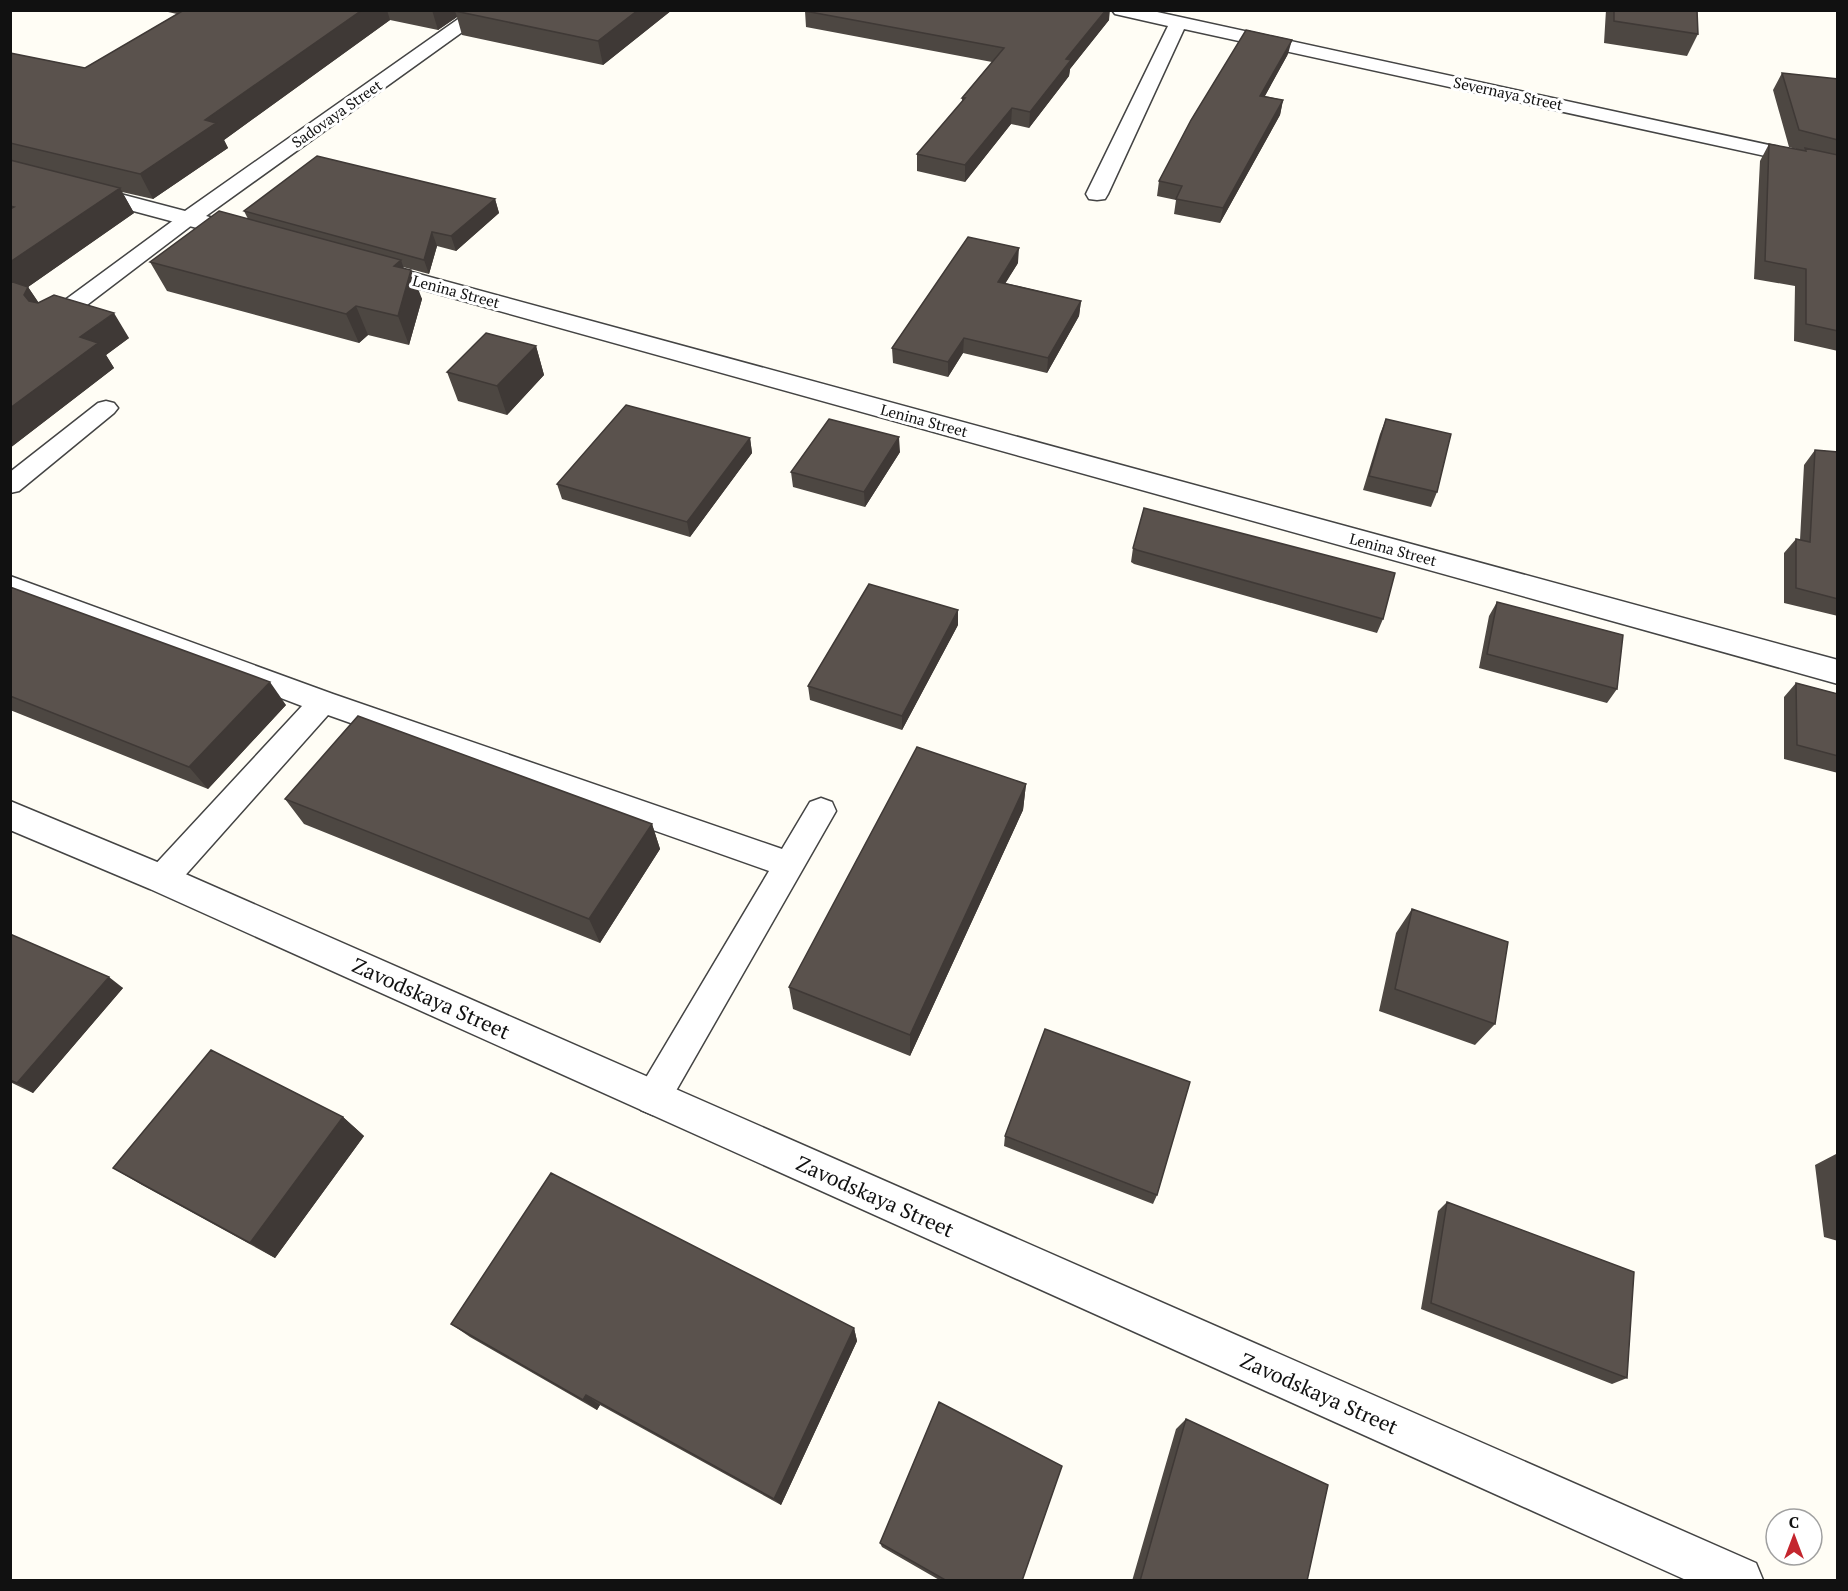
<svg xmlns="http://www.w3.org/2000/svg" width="1848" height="1591" viewBox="0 0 1848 1591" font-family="'PT Serif',serif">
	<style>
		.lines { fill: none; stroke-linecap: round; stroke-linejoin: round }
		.service-casing { stroke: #444; stroke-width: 3 }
		.minor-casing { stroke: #444; stroke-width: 3 }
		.service { fill: #fff; fill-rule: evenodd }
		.minor { fill: #fff; fill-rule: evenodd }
		.wall { fill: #4d4742 }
		.shaded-wall { fill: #3f3936 }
		.building { fill: #5a524d; stroke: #3f3936; stroke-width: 1.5 }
		.labels { text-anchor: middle; stroke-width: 6; stroke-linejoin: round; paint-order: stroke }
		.far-street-label { font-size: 15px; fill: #111; stroke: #fff }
		.near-street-label { font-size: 21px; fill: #111; stroke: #fff }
	</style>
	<rect width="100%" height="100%" fill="#fffdf5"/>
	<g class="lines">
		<g class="service-casing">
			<path id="service" d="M189,212l7,2 3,4 -3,4 -134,102 -8,2 -8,-2 -3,-5 3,-5 136,-100z
				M106,401l8,2 4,5 -4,5 -95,78 -9,2v-21l88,-69z
				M10,576l323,118 449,155 28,-47 11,-4 11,4 4,9 -171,299 -12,5 -12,-5 -6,-12 6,-12 128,-215 -441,-156 -155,174 -11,3 -11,-3 -5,-10 5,-10 151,-163 -292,-111z"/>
		</g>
		<g class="minor-casing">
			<path id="minor" d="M471,10h22l-287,206 48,13 3,5 -3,5 -8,2 -8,-2 -228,-61v-13l175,46z
				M1112,10h36l690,150v12l-654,-143 -76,165 -3,5 -8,1 -8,-1 -3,-5 82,-168 -53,-12z
				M371,261l1467,399v24l-1475,-411 -3,-5 3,-5z
				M10,801l164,68 1582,694 7,17h-77l-1536,-691 -140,-59z"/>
		</g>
		<use href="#service" class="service"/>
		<use href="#minor" class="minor"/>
	</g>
	<path class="wall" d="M159,10h513l-69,55 -141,-30 -5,-18 -19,13 -48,-10 -166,120 4,8 -75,51 -31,-7 12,21 -106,74 10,15 91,36 -23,17 8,13 -104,80v-395l75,15 92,-54z
		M1606,10h91l1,24 -11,22 -83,-13z
		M805,11l304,9 -39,49 -1,7 -40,52 -18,-4 -46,58 -48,-11v-17l45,-52v-4l30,-36 -186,-35z
		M1288,54l-23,42 18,4 -3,15 -60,108 -46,-9 2,-14 -19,-4 2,-15z
		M1782,73l56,6v272l-44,-10 1,-55 -41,-7 6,-118 9,-17 34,7 -14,-4 -16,-57z
		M495,199l4,14 -43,38 -19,-5 -8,28 -26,-7 19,32 -13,46 -41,-10 -9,8 -192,-52 -17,-29 98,-43 -4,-8z
		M1018,263l-13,20 76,18 -2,15 -32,57 -84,-20 -15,24 -55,-14 -1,-15z
		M536,346l8,29 -37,40 -49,-14 -11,-29z
		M1386,419l51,73 -6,15 -68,-17 17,-56z
		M750,438l2,15 -62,84 -128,-38 -5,-15z
		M1815,450l23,2v164l-54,-13v-50l12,-14 4,1 4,-75z
		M900,452l-35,55 -72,-20 -2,-15z
		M1133,548l250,71 -6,14 -243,-69 -3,-2z
		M10,587l276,118 -78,84 -198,-79z
		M1497,602l120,87 -10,14 -128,-35 10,-52z
		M958,625l-56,105 -92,-30 -2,-14z
		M1796,683l42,11v79l-54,-14v-62z
		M1026,784l-3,26 -113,246 -117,-47 -4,-22z
		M285,799l367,25 8,25 -60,94 -296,-119z
		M1412,909l83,115 -20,21 -96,-34 17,-78z
		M10,934l113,54 -90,105 -23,-11z
		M343,1117l21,19 -89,122 -133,-73 -29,-17z
		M1005,1136l152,59 -4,9 -149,-58z
		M1838,1153v88l-14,-4 -9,-72z
		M1447,1202l180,176 -15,6 -191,-75 17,-98z
		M451,1324l403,4 3,13 -76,164 -181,-100 -3,5 -127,-73z
		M1186,1419l121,162h-175l44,-152z
		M880,1543l142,38h-81l-59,-34z"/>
	<path class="shaded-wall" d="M362,10h25l3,10 -166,120 4,8 -75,51 -13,-25 65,-54z
		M432,10h34l-11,1 2,6 -19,13z
		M638,10h34l-69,55 -5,-24z
		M1106,10h4l-1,10 -39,49 -1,7 -40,52 1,-16 36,-53z
		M1292,40l-4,14 -31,56 3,-14z
		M1283,100l-3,15 -60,108 3,-15z
		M1012,108l-1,16 -46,58v-17z
		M120,188l14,25 -106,74 17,25 -35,-13v-37z
		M495,199l4,14 -43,38 -5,-15z
		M432,232l5,14 -8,28 -5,-14z
		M1019,248l-1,15 -21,34 1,-15z
		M401,260l7,21 3,-11 11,29 -13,46 -11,-29 -4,-50z
		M1081,301l-2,15 -32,57 1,-15z
		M356,306l12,29 -9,8 -13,-29z
		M114,313l15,25 -23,17 8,13 -104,80v-40l70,-71z
		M964,338l-1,15 -15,24v-15z
		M536,346l8,29 -37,40 -10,-29z
		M899,437l1,15 -35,55 -1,-15z
		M750,438l2,15 -62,84 -3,-15z
		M958,610v15l-56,105v-14z
		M270,682l16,23 -78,84 -19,-22z
		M1026,784l-3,26 -113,246v-21z
		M652,824l8,25 -60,94 -11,-24z
		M109,977l14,11 -90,105 -16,-10z
		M343,1117l21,19 -89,122 -25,-15z
		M854,1328l3,13 -76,164 -7,-6z
		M586,1395l14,10 -3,5 -14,-10z"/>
	<path class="building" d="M184,10h178l-157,110 11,3 -76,51 -130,-31v-90l75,15z
		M456,10h182l-40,31 -143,-30z
		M806,10h300l-40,49 5,1 -41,52 -18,-4 -47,57 -48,-11 48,-56h-3l42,-50 -199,-37z
		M1614,10h83l1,24 -84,-13z
		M1246,30l46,10 -32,56 23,4 -60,108 -47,-9 6,-13 -23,-5 32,-61z
		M1782,73l56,6v61l-39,-10z
		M1769,144l37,7 -1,-3 33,7v176l-32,-7v-55l-41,-8z
		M317,156l178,43 -44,37 -19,-4 -8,28 -180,-49z
		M10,160l110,28 -110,74v-53l4,-2 -4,-1z
		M219,211l182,49 -7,6 17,4 -13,46 -42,-10 -10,8 -196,-52z
		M968,237l51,11 -21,34 83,19 -33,57 -84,-20 -16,24 -56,-14z
		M10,281l18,6 -4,8 5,6 9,2 16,-8 60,18 -34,24 18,6 -88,65z
		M486,333l50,13 -39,40 -50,-14z
		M626,405l124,33 -63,84 -130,-38z
		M829,419l70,18 -35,55 -73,-20z
		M1386,419l65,15 -14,58 -68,-16z
		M1815,450l23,2v147l-42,-11v-49l14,3z
		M1144,508l251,65 -12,46 -246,-69 -4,-2z
		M869,584l89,26 -56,106 -94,-30z
		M10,587l260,95 -81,85 -179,-71z
		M1497,602l126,33 -6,54 -130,-35z
		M1796,683l42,11v62l-41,-11z
		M358,716l294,108 -63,95 -304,-120z
		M917,747l109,37 -116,251 -121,-48z
		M1412,909l96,33 -13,82 -100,-35z
		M10,934l99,43 -92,106 -7,-3z
		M1045,1029l145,53 -33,113 -152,-59z
		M211,1050l132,67 -93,126 -137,-75z
		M551,1173l303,155 -80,171 -188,-104 -3,5 -132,-76z
		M1447,1202l187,70 -7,106 -196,-75z
		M939,1402l123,64 -40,115h-75l-67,-38z
		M1186,1419l142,66 -21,96h-167z"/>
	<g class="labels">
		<g class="far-street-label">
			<text transform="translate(1508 94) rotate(12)" y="5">Severnaya Street</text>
			<text transform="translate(337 114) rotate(-35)" y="5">Sadovaya Street</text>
			<text transform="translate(456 292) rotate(15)" y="5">Lenina Street</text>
			<text transform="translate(924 421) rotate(15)" y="5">Lenina Street</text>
			<text transform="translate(1393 550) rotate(15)" y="5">Lenina Street</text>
		</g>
		<g class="near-street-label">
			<text transform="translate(431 999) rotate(24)" y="7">Zavodskaya Street</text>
			<text transform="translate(875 1197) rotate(24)" y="7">Zavodskaya Street</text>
			<text transform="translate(1319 1394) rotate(24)" y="7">Zavodskaya Street</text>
		</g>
	</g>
	<rect width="1848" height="1591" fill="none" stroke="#111111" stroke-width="24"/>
	<g transform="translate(1794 1537)"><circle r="28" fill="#ffffff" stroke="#a0a0a0" stroke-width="1.5"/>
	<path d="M0-4.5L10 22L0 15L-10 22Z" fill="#c4262e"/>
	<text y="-9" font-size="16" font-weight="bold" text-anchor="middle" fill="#111111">С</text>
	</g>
</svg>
